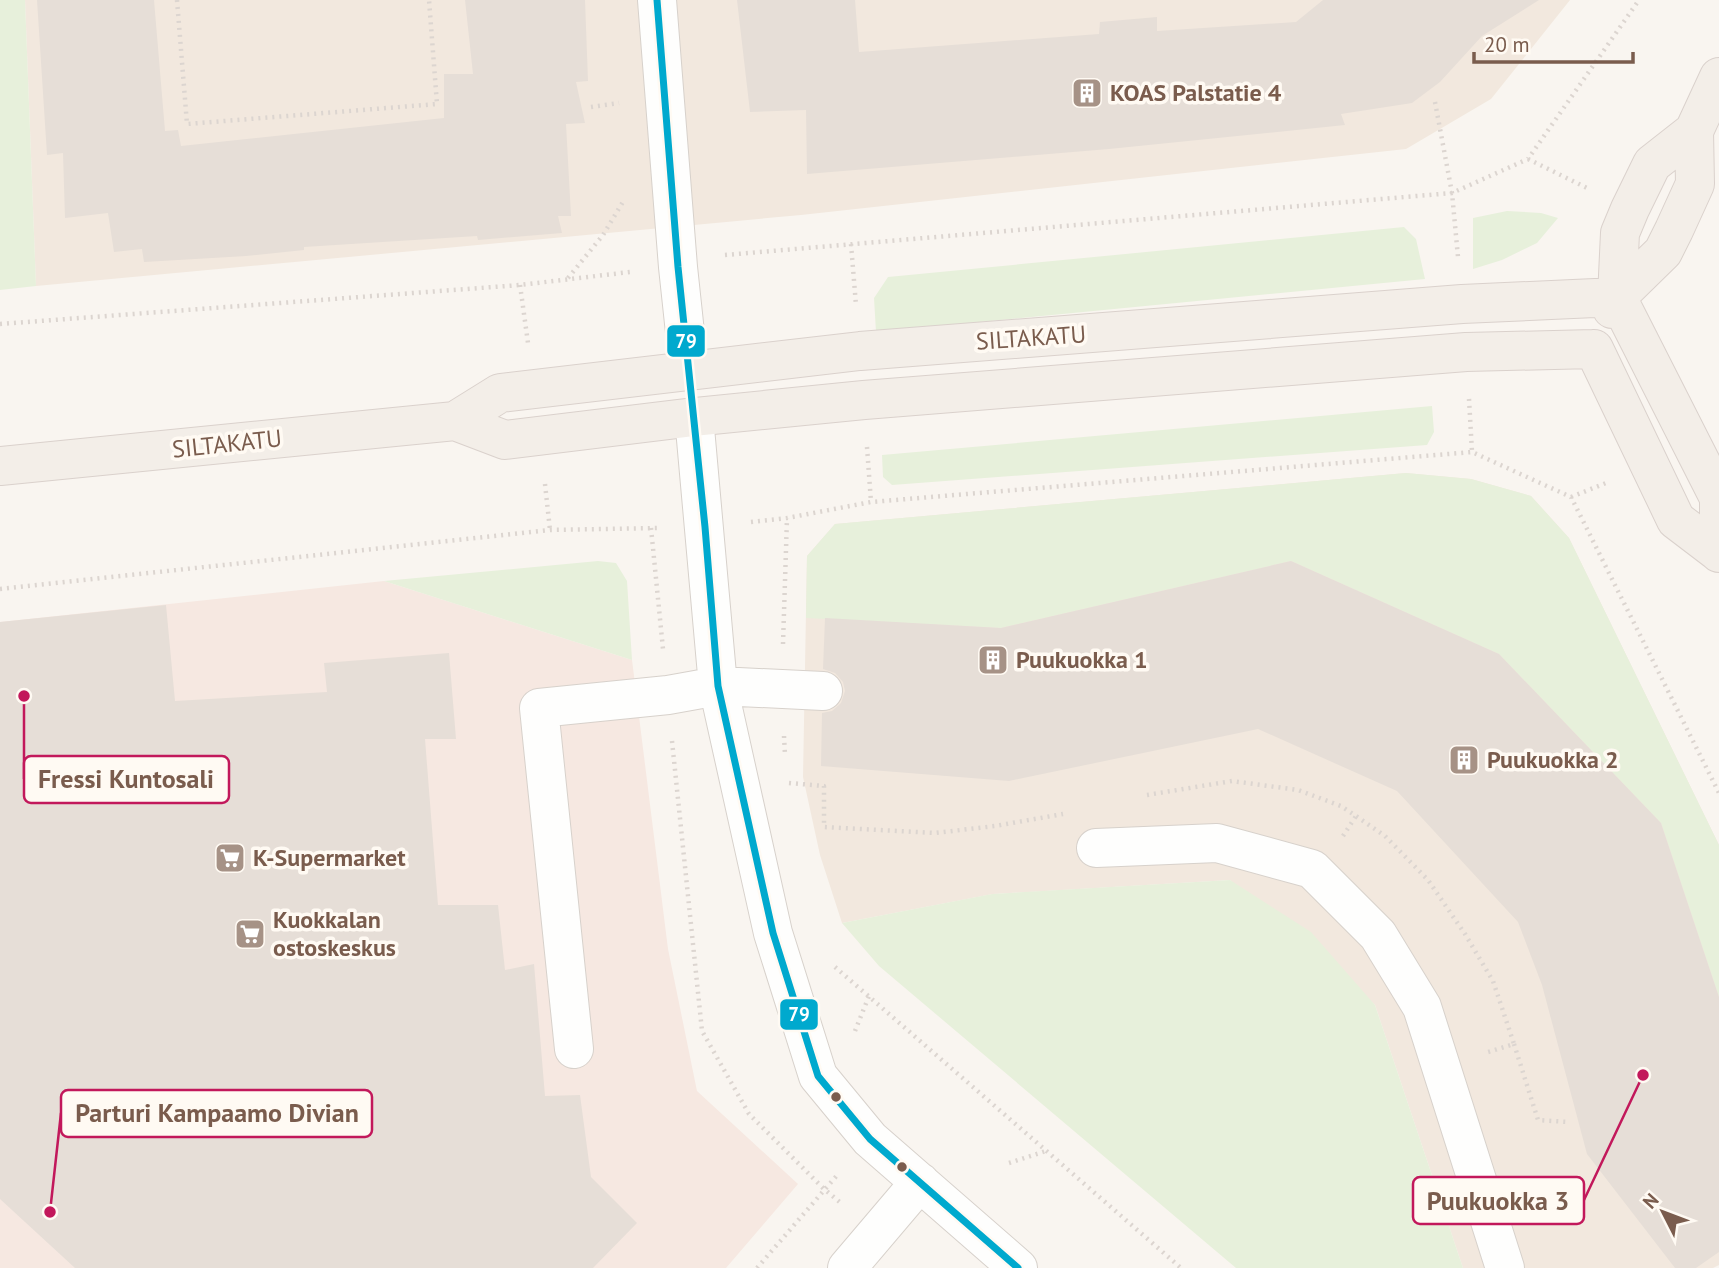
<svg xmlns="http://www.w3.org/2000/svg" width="1719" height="1268" viewBox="0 0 1719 1268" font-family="'PT Sans',sans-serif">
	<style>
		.residential { fill: #f2e8de }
		.commercial { fill: #f6e8e1 }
		.green { fill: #e7f0db }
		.building { fill: #e6ded7 }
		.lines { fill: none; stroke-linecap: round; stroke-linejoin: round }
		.minor-casing { stroke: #d7d1cb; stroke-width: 40 }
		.major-casing { stroke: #dad1cc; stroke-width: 40 }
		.path { stroke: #dcd5d0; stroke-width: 4.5; stroke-dasharray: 2 5; stroke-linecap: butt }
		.minor { stroke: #fefefd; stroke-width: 38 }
		.major { stroke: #f3eee8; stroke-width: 38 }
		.bus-1-casing { stroke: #fffaf3; stroke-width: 12 }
		.bus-1 { stroke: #00a9ce; stroke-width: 7 }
		.bus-dot { fill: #7a5c4d; stroke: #fffaf3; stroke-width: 2.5 }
		.labels { text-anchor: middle; stroke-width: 7; stroke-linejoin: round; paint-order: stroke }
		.poi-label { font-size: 24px; font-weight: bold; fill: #7a5c4d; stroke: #fffaf3; text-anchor: start }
		.street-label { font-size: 24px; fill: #7a5c4d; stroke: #fffaf3 }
		.leader { fill: none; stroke: #c2185b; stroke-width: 2.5 }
		.callout-dot { fill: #c2185b; stroke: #fffaf3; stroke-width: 2.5 }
		.callout { fill: #fffaf3; stroke: #c2185b; stroke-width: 2.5 }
		.callout-label { font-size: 26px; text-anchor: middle; font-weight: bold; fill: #7a5c4d }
		.line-badge { stroke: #fffaf3; stroke-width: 2.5 }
		.badge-label { font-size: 19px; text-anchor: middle; font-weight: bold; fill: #fff }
	</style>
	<rect width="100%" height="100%" fill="#f9f5f0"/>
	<path class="residential" d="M25,0h1545l-79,99 -85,50 -605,66 -765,71z
		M1406,473l65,6 60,17 38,42 150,307v420l-6,3h-250l-88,-263 -145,-125 -237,14 -151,29 -22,-68 -17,-78 4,-221 28,-32z"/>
	<path class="commercial" d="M384,581l248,79 36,289 29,142 101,93 -72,84h-726v-646z"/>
	<path class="green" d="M0,0h25l11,286 -36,4z
		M1507,211l34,2 17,5 -21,25 -35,17 -29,9v-51z
		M1404,227l12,12 9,40 -549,53 -2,-34 14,-21z
		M1432,406l2,26 -7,13 -535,40 -9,-8 -1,-22z
		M1406,473l65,6 60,17 38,42 150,307v152l-58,-174 -162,-169 -208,-93 -290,67 -195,-10 1,-62 28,-32z
		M598,561l18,2 11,18 5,79 -248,-79z
		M1230,880l81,52 64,73 88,263h-227l-357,-302 -37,-43 150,-29z"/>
	<path class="building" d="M37,0h117l11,131 13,-1 3,16 263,-28v-44h29l-8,-74h120l3,81 -12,1 9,41 -19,1 5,92h-13l4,17 -84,7 -1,-4 -173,11v3l-58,6 -102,6 -2,-13 -28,3 -6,-39 -43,5 -2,-65 -16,2z
		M737,0h118l4,52 240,-18 1,-12 57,-5v14l139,-9 27,-22h216l-57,36 -42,46 -28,21 -71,11 4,11 -236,24 -302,25 -1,-64 -56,2z
		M1291,561l208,93 162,169 58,174v255l-23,16h-21l-88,-114 -45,-169 -24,-63 -121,-131 -139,-62 -249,52 -188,-15 1,-53 10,-2 9,-8 4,-12 -2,-9 -8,-9 -12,-4 2,-51 176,10z
		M166,605l9,96 152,-9 -3,-29 125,-10 7,86h-31l13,166h60l7,65 29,-6 11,132 35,-1 11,82 46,46 -44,45h-518l-75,-69v-577z"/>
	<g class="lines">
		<g class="minor-casing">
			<path id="minor" d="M657,0l21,267 11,103
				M694,417l24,269 55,247 45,143 52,63 148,129
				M1096,848l121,-5 95,26 66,66 44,72 83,261
				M574,1049l-35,-341 129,-13 50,-9 105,5
				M847,1268l73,-86"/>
		</g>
		<g class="major-casing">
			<path id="major" d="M1617,297l102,201v55
				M1617,297l46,-45 11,-22 21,-46 -1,-53 25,-54
				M1612,309l5,-12 3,-64 10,-24 22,-45 42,-33
				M1594,349l82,171 42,32
				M455,421l45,-28 360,-42 602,-47 155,-7
				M0,466l455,-45 50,19 189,-23 170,-17 602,-48 128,-3"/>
		</g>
		<path class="path" d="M177,0l10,124 250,-20 -8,-104
			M1435,102l17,91 6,64
			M591,107l28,-4
			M1528,159l59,29
			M851,244l5,61
			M725,255l727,-62 76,-34 111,-159
			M568,278l35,-43 21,-35
			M520,285l8,58
			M0,324l520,-39 110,-13
			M1469,399l3,53
			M867,447l4,55
			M545,484l5,46
			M1571,497l35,-14
			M751,522l36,-4 84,-16 601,-50 99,45 148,296
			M651,528l12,121
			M0,589l550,-59 108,-2
			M783,644l4,-126
			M784,736l1,19
			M672,741l30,290 47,83 75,75 18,15
			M789,783l35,3v41l111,6 60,-7 68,-12
			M1147,795l85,-14 66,9 43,16 15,10 29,20 43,44 37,54 28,47 21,63 -29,9
			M1343,836l13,-20
			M835,967l346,301
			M855,1031l14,-35
			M1514,1044l24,76 30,2
			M1009,1163l37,-12
			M757,1268l82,-95"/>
		<use href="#minor" class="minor"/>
		<use href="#major" class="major"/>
		<g class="bus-1-casing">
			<path id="bus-1" d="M657,0l21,267 27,260 13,159 55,247 45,143 52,63 148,129"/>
		</g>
		<use href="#bus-1" class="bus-1"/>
	</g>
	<defs>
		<g id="building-square" transform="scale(1.575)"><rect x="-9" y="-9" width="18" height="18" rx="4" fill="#a69286" stroke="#fffaf3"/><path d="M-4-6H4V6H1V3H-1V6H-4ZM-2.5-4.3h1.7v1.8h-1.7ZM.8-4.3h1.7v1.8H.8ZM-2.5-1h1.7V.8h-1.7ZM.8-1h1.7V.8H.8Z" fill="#fff"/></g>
		<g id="supermarket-square" transform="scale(1.575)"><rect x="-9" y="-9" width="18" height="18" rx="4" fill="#a69286" stroke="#fffaf3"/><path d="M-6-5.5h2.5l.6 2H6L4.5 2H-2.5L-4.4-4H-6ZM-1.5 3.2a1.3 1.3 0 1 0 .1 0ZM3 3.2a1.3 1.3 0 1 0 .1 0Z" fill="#fff"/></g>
	</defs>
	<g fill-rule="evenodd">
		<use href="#building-square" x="1087" y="93"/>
		<use href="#building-square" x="993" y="660"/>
		<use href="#building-square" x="1464" y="760"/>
		<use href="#supermarket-square" x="230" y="858"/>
		<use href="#supermarket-square" x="250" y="934"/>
	</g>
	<g class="bus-dot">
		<circle cx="836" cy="1097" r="6"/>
		<circle cx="902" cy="1167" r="6"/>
	</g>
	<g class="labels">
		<g class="poi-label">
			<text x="1110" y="101">KOAS Palstatie 4</text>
			<text x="1016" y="668">Puukuokka 1</text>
			<text x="1487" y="768">Puukuokka 2</text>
			<text x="253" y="866">K-Supermarket</text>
			<text x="273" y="928">Kuokkalan<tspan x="273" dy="28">ostoskeskus</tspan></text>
		</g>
		<g class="street-label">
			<text transform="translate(1031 338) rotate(-4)" y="8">SILTAKATU</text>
			<text transform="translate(227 444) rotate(-6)" y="8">SILTAKATU</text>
		</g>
	</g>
	<path class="leader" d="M24 696L24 779M50 1212L61 1113M1643 1075L1584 1200"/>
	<g class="callout-dot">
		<circle cx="24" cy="696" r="7"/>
		<circle cx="50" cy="1212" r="7"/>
		<circle cx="1643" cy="1075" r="7"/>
	</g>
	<g class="callout">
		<rect x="24" y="756" width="205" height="47" rx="7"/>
		<rect x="61" y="1090" width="311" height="47" rx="7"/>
		<rect x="1413" y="1177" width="171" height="47" rx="7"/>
	</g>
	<g class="callout-label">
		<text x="126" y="788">Fressi Kuntosali</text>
		<text x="217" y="1122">Parturi Kampaamo Divian</text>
		<text x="1498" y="1210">Puukuokka 3</text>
	</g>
	<g class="line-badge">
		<rect x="666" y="324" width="40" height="34" rx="7" fill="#00a9ce"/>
		<rect x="779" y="998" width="40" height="33" rx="7" fill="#00a9ce"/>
	</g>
	<g class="badge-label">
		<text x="686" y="348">79</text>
		<text x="799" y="1021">79</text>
	</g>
	<g transform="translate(1663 1212) rotate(312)" stroke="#fffaf3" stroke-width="5" paint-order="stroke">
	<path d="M0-5L12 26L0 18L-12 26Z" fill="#7a5c4d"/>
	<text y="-10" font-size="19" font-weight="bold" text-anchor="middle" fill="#7a5c4d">N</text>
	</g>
	<path d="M1474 52v10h159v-10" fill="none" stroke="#7a5c4d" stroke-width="3.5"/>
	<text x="1484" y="52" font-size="21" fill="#7a5c4d" stroke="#fffaf3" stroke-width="5" paint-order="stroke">20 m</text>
</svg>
